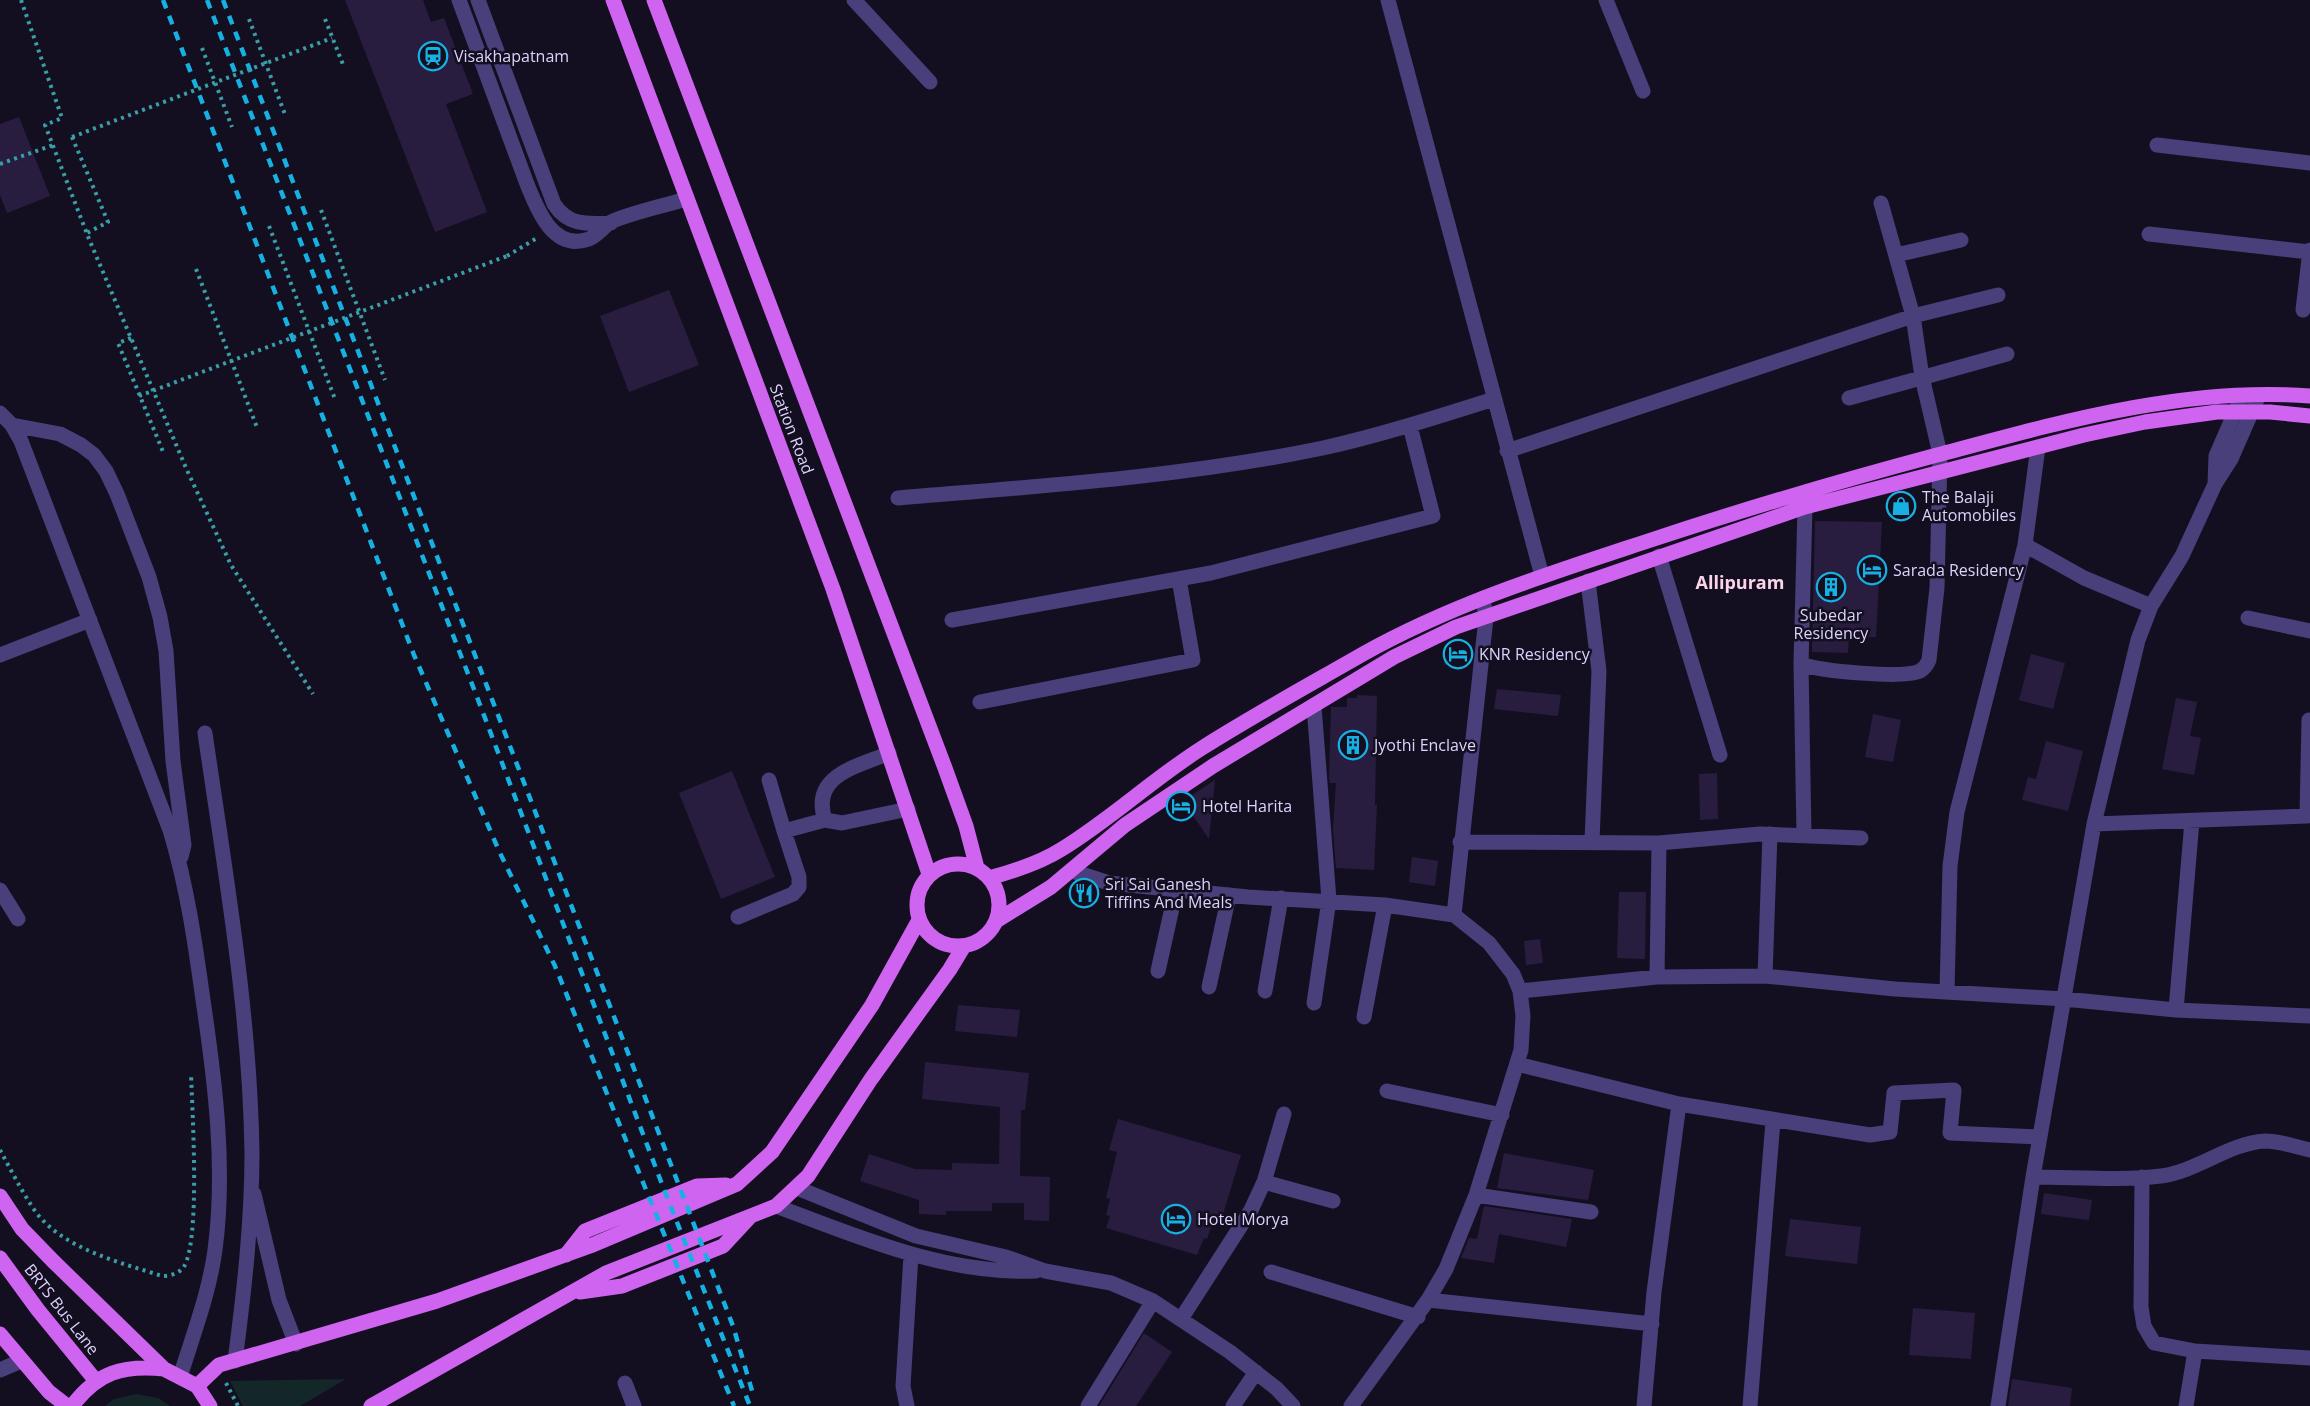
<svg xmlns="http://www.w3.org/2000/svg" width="2310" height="1406" viewBox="0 0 2310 1406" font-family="'Open Sans',sans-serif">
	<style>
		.green { fill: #132729 }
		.building { fill: #291d3f }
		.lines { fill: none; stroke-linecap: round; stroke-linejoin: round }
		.path { stroke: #3a9ea7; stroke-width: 4; stroke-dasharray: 3 4.5; stroke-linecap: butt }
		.minor { stroke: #493f7a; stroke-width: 15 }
		.major { stroke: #cf64f0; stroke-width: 15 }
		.rail { stroke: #16b1e2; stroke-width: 4.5; stroke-dasharray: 9 8; stroke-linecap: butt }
		.path-bridge { stroke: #3a9ea7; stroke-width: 4; stroke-dasharray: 3 4.5; stroke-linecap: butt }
		.labels { text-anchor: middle; stroke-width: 5; stroke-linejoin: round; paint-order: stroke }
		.poi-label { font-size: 16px; fill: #ddd2fb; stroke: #140f20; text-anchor: start }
		.street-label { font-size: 16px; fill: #ddd2fb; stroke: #140f20 }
		.neighbourhood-label { font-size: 18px; font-weight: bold; fill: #fbd4e7; stroke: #140f20 }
	</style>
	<rect width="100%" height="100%" fill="#140f20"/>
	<path class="green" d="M346,1379l-46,27h-57l-13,-25z
		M136,1394l22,4 12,8h-65l9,-7z"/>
	<path class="building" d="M345,0h78l8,22 13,-4 29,76 -27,10 41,108 -52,20z
		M19,117l31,79 -43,17 -7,-18v-71z
		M669,290l30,75 -70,27 -29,-76z
		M1815,521l67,1 -6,115h-27l-1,16 -36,-1z
		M1445,645l22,1v20l-23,-1z
		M2031,654l34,9 -12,46 -34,-9z
		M1497,689l64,6 -3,21 -64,-7z
		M1357,695l20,1 -2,109h2l-3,65 -38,-2 -3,-40 3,-45h-6l-1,-5 2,-71h16v-9h10z
		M2176,698l21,4 -7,34 11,2 -7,37 -32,-6z
		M1873,714l28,6 -8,42 -28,-5z
		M2046,741l37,10 -15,60 -46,-11 6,-23 8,2z
		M732,771l43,106 -54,22 -42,-106z
		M1717,773l1,46 -18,1 -1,-46z
		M1215,780l-6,59 -26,-38z
		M1412,857l26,4 -3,25 -26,-4z
		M1619,892h27l-1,67 -28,-1z
		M1540,939l3,24 -17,2 -2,-24z
		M958,1005l62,5 -3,27 -62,-6z
		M925,1062l104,11 -4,37h-4l-1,66 30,1 -1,44 -25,-1v-17h-32v8h-46v4l-27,-1v-14l-59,-19 9,-27 46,15 37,1v-7l47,1 1,-57 -78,-8z
		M1118,1119l123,36 -21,69 -7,-3 -6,18 -3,-1 -7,17 -91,-27 4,-12 -4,-1 4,-16 -4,-1 11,-46 -8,-2z
		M1504,1153l90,17 -6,30 -91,-12z
		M2044,1193l48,7 -3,20 -48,-6z
		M1484,1206l88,13 -6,28 -67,-13 -5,29 -33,-5 8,-20 8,1z
		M1790,1219l71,8 -4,37 -72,-8z
		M1913,1308l62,5 -4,46 -62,-4z
		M1144,1333l28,19 -36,54h-37z
		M2012,1379l60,9 -2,18h-62z"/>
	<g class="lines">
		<path class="path" d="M21,0l41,118 -17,7 44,114 97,229 45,97 82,129
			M249,19l37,98
			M325,19l19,48
			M202,48l30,79
			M72,137l36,85 -21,11
			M0,164l53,-19
			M321,210l64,170
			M269,226l66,173
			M507,256l30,-18
			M196,269l62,161
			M131,338l-13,5 46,111
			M0,1150c11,20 22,42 35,61 28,38 84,51 127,65 7,0 16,-2 21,-8 18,-24 9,-159 8,-195
			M226,1383l12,23"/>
		<path class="minor" d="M459,0l68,184c10,25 26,68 62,55 9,-4 14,-12 22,-17 18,-9 55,-17 76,-23
			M478,0l76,204c14,22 33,20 57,19
			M854,0l76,82
			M1388,0l154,576
			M1606,0l37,91
			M2157,145l153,18
			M2149,234l160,18
			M1896,255l65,-15
			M2303,310l7,-60
			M1849,398l158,-44
			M0,413l12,12 9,16 149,389c17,56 25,112 33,170 12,81 23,168 12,250 -6,44 -22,85 -35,127
			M12,425l48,9 21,11 13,10 12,16 11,23 32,83 11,40 6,34 7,110 11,84 -3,12
			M2038,447l-13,98 59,33 67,28
			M1507,451l406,-135 85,-21
			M2215,484l1,-28 26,-60
			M898,498c142,-12 285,-21 425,-50 58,-13 114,-31 171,-49
			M1805,507l-4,157c18,7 102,15 119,7 5,-3 7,-6 9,-11l8,-72 3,-134 -18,-77 -9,-61 -32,-113
			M1659,556l61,199
			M1588,581l11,90 -7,170
			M2248,618l62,13
			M952,620l259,-47 222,-57 -23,-90
			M0,655l90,-35
			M1801,664l3,171
			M980,702l213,-42 -14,-81
			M205,733c20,139 45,279 47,420 0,69 -8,139 -17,208
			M889,753c-32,14 -79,22 -64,67l17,3 66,-14
			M769,780l15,51 41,-11
			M2094,824l213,-8 2,-96
			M1460,842l199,1 101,-9 101,4
			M1072,871l37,12 139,14 137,8 69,10 35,28 24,31 7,17 3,25 -2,34 -45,145 -30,74 -18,31 -77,106
			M0,890l18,29
			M1454,915l32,-297 -3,-20
			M738,917l55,-23 6,-7v-10l-15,-46
			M1158,971l18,-81
			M1765,976l5,-142
			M1657,977l2,-134
			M1209,987l20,-92
			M1265,991l16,-93
			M1520,991l137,-14 108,-1 130,13 169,10 112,11 134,6
			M1947,992l3,-126 7,-54 68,-267
			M1314,1003l15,-103 -15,-194
			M2176,1010l16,-189
			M1364,1017l21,-112
			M1517,1064l162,40 191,31 20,-3 4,-39 60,-3 -4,43 90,4
			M1387,1091l115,24
			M2033,1177c42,0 87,4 128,-1 37,-5 68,-33 104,-35 15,0 31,6 45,9
			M2142,1177l-1,130 3,19 10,17 41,8 115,7
			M1264,1182l69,19
			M797,1188l119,48 90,21 39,14 66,12 42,18 77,51 47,37 16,17
			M254,1194l25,106 17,44
			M1476,1195l115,17
			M776,1206c82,31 170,69 260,65
			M1271,1272l147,45
			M1428,1300l224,24
			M1181,1319l70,-109 13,-28 20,-68
			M0,1370l21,-9
			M625,1383l9,23
			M907,1406l-4,-20 8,-131
			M1088,1406l65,-105
			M1233,1406l23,-34
			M1644,1406l10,-114 25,-188
			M1750,1406l23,-285
			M1998,1406l35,-229 61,-353 44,-184 13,-34 31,-50 33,-72 16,-25 28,-64
			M2186,1406l9,-55"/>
		<path class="major" d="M613,0l220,589 96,285
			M654,0l291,768 21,58 11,42
			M917 905a41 41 0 1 1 82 0a41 41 0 1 1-82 0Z
			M989,878c26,-7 51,-15 73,-29 49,-30 91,-70 140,-101 52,-33 107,-63 161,-94 89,-50 188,-81 285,-113 96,-32 192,-60 289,-86 120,-32 247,-69 373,-59
			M996,921l55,-34 74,-62 88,-59 181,-109 62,-30 349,-120 279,-72 61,-13 72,-10h53l40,4
			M0,1196l22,33 31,32 111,108 33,17 13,20
			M566,1255l19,-24 112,-45 29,-1
			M0,1258l38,52 58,71
			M580,1292l42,-6 101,-40 26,-28
			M0,1334l49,58 18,14
			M197,1386l22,-21 218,-64 153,-55 147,-62 35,-32 100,-147 47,-85
			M72,1406c26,-34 50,-41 92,-37
			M371,1406l235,-133 170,-67 32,-30 63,-97 79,-110 14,-23"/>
		<path class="rail" d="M163,0l251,655 86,198 55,113 179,440
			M207,0l270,697 188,495 85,214
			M223,0l510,1326 20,68"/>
		<path class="path-bridge" d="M72,137l260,-99
			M139,396l368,-140"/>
	</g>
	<defs>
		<g id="station-ring" transform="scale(1.5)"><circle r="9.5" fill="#140f20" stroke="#16b1e2" stroke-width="1.5"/><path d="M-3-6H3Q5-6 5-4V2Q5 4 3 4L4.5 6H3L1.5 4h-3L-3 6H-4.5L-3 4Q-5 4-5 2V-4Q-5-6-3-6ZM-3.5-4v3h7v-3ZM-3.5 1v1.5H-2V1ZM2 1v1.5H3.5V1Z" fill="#16b1e2"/></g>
		<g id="shop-ring" transform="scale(1.5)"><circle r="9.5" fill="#140f20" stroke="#16b1e2" stroke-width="1.5"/><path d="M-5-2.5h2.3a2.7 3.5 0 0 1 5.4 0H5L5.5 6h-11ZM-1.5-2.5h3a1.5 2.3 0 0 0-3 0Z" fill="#16b1e2"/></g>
		<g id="hotel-ring" transform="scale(1.5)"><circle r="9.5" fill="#140f20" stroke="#16b1e2" stroke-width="1.5"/><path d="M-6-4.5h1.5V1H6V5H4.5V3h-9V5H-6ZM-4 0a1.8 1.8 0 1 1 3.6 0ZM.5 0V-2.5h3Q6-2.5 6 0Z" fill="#16b1e2"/></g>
		<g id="building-ring" transform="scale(1.5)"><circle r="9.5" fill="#140f20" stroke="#16b1e2" stroke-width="1.5"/><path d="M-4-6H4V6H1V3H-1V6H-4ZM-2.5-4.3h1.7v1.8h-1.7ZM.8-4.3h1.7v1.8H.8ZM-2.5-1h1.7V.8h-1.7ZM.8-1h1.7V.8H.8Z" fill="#16b1e2"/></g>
		<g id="restaurant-ring" transform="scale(1.5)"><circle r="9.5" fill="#140f20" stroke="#16b1e2" stroke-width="1.5"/><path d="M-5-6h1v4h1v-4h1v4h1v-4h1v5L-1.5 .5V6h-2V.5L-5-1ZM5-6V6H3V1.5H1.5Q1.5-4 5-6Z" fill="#16b1e2"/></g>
	</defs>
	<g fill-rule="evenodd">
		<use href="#station-ring" x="433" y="56"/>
		<use href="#shop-ring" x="1901" y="506"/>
		<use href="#hotel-ring" x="1872" y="570"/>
		<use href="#building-ring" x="1831" y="587"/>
		<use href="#hotel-ring" x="1458" y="654"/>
		<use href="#building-ring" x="1353" y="745"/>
		<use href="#hotel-ring" x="1181" y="806"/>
		<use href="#restaurant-ring" x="1084" y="893"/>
		<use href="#hotel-ring" x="1176" y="1219"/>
	</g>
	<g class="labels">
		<g class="poi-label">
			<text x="454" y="62">Visakhapatnam</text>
			<text x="1922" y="503">The Balaji<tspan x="1922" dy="18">Automobiles</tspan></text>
			<text x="1893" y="576">Sarada Residency</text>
			<text x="1831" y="621" text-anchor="middle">Subedar<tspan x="1831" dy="18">Residency</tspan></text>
			<text x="1479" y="660">KNR Residency</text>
			<text x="1374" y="751">Jyothi Enclave</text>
			<text x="1202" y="812">Hotel Harita</text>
			<text x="1105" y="890">Sri Sai Ganesh<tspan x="1105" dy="18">Tiffins And Meals</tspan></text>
			<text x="1197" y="1225">Hotel Morya</text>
		</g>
		<g class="street-label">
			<text transform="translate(792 429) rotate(69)" y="6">Station Road</text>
			<text transform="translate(62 1309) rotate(52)" y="6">BRTS Bus Lane</text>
		</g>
		<g class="neighbourhood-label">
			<text x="1740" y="589">Allipuram</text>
		</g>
	</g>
</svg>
